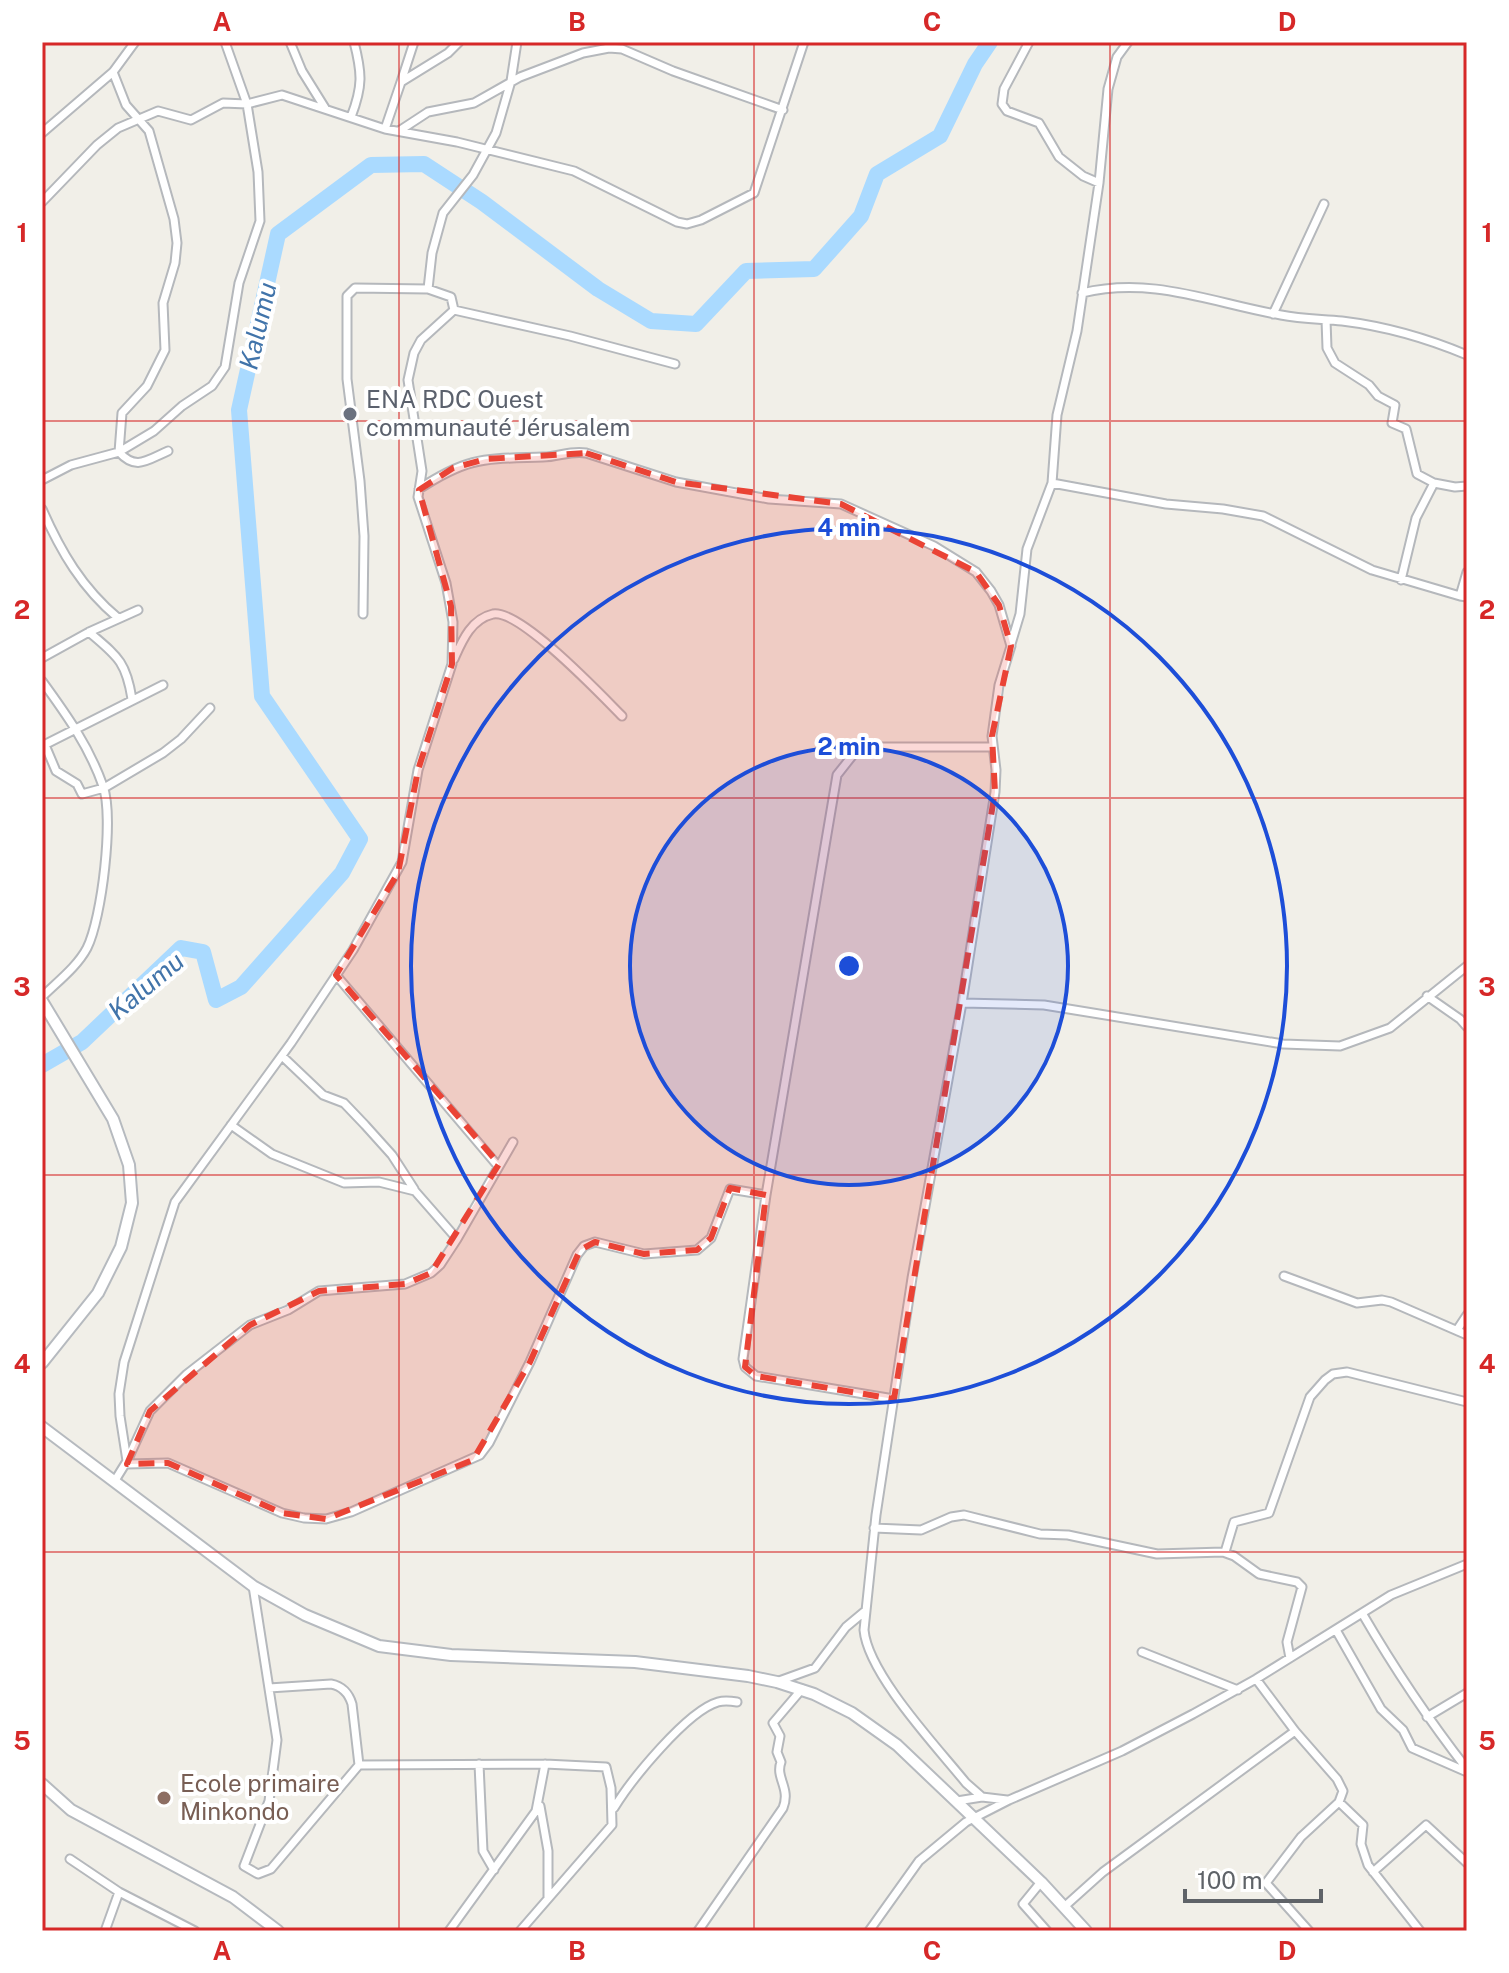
<svg xmlns="http://www.w3.org/2000/svg" width="1509" height="1973" viewBox="0 0 1509 1973" font-family="'Public Sans',sans-serif">
	<style>
		.lines { fill: none; stroke-linecap: round; stroke-linejoin: round }
		.river { stroke: #aadaff; stroke-width: 16 }
		.street-casing { stroke: #b5b8bc; stroke-width: 11 }
		.secondary-casing { stroke: #b6babf; stroke-width: 14 }
		.street { stroke: #fff; stroke-width: 7 }
		.secondary { stroke: #fff; stroke-width: 10 }
		.marked { fill: #ea4335; fill-opacity: 0.2; stroke: #ea4335; stroke-width: 6; stroke-dasharray: 16 10; stroke-linejoin: round }
		.grid { fill: none; stroke: #d62828; stroke-width: 2; stroke-opacity: 0.55 }
		.ring { fill: none; stroke: #1d4ed8; stroke-width: 4 }
		.worship-dot { fill: #6b7280; stroke: #fff; stroke-width: 3 }
		.education-dot { fill: #8d6e63; stroke: #fff; stroke-width: 3 }
		.labels { text-anchor: middle; stroke-width: 8; stroke-linejoin: round; paint-order: stroke }
		.worship-label { font-size: 24px; fill: #5b616d; stroke: #fff; text-anchor: start }
		.education-label { font-size: 24px; fill: #785e54; stroke: #fff; text-anchor: start }
		.water-label { font-size: 26px; font-style: italic; fill: #4174aa; stroke: #fff }
		.centre { fill: #1d4ed8; stroke: #fff; stroke-width: 4 }
		.ring-label { font-size: 24px; text-anchor: middle; font-weight: bold; fill: #1d4ed8; stroke: #fff; stroke-width: 8; stroke-linejoin: round; paint-order: stroke }
		.neatline { fill: none; stroke: #d62828; stroke-width: 3 }
		.grid-label { font-size: 26px; text-anchor: middle; font-weight: bold; fill: #d62828 }
	</style>
	<rect width="100%" height="100%" fill="#f1efe8"/>
	<g class="lines">
		<path class="river" d="M42,1065l40,-23 99,-94 22,4 13,48 25,-13 101,-114 18,-34 -98,-143 -23,-286 39,-176 93,-69 53,-1 58,38 116,87 53,32 45,3 50,-53 68,-2 47,-53 16,-42 63,-38 35,-72 15,-22"/>
		<g class="street-casing">
			<path id="street" d="M290,42l12,29 23,37
				M1029,42l-25,47 -2,15 5,7 32,12 20,34 24,19 16,7
				M113,72l13,33 23,26 25,88 3,24 -2,20 -12,40 2,47 -18,36 -25,27 -3,39c17,19 28,8 49,-1
				M401,82l13,-40
				M351,117c12,-31 11,-44 3,-75
				M385,129l16,-47 47,-29 11,-11
				M399,131l29,-19 46,-9 46,-26 63,-24 26,-5 13,1 51,22 110,39
				M42,133l71,-61 22,-30
				M42,202l55,-57 21,-17 40,-17 33,9 32,-17 24,1 35,-9 103,34 72,13 117,29 103,51 10,2 14,-4 53,-27 50,-151
				M428,289l4,-36 11,-40 30,-38 23,-42 15,-52 6,-39
				M1082,293c71,-17 130,10 199,22 20,4 41,4 61,6 41,5 87,18 125,34
				M454,310l116,26 105,28
				M1273,314l51,-110
				M1326,320l1,28 8,15 34,22 9,11 17,9 -3,18 14,6 11,45 17,9 -18,35 -15,62
				M42,480l29,-15 48,-13 35,-21 28,-25 30,-20 13,-19 14,-84 21,-62 -2,-49 -11,-68 -22,-62
				M1052,483l114,21 57,5 40,7 109,54 88,26
				M1434,483l21,4 12,-1
				M419,489c50,-33 66,-30 124,-32 15,0 28,-7 43,-4l90,29 93,17 72,5 93,42 42,26 15,19 8,14 12,41 -12,39 -7,51 4,34 -1,22 -33,211
				M42,509c19,43 40,79 76,109
				M1467,572l-7,24 7,1
				M89,632c28,24 37,29 43,67
				M1011,644l9,-30 7,-65 25,-66 5,-68 20,-84 22,-148 9,-94 9,-32 11,-15
				M42,658l47,-26 49,-22
				M454,659c8,-18 17,-40 39,-45 27,-5 108,81 129,102
				M42,681c24,33 47,65 61,105 11,31 -1,132 -16,162 -10,19 -30,34 -45,49
				M45,745l11,26 21,13 5,10 22,-6 59,-35 18,-14 29,-31
				M42,746l121,-61
				M336,975l162,191
				M1427,996l33,23 7,8
				M282,1056l41,39 21,8 21,22 27,30 22,34
				M231,1125l41,29 72,29 35,-1 36,9 42,48
				M1284,1276l73,27 25,-3 9,2 76,33
				M1457,1330l10,-15
				M894,1399l-138,-23 -11,-9 -2,-8 23,-164 71,-420 19,-24 15,-4h121
				M128,1459l22,-48 37,-37 63,-49 38,-15 31,-19 86,-7 26,-11 9,-8 17,-26 56,-97
				M127,1464l41,-1 114,50 22,5 22,1 25,-7 129,-57 9,-12 41,-81 47,-107 7,-9 11,-4 49,12 53,-4 14,-12 19,-49 36,6
				M114,1482l13,-21 -7,-45 -1,-22 5,-32 51,-160 116,-159 62,-93 49,-88 16,-92 34,-106 1,-42 -7,-39 -28,-86 4,-26 -14,-91 6,-27 7,-13 33,-30 -3,-13 -23,-8 -73,-1 -8,8v83l13,102 4,55 -1,78
				M874,1528l47,2 30,-13 13,-2 76,19 28,1 89,19 66,-2 11,4 25,18 38,8 5,5 -15,55 3,16
				M1225,1552l9,-30 35,-9 41,-116 15,-17 8,-6 14,-2 120,30
				M253,1586l24,154 -8,61 -25,65 14,8 13,-5 88,-104 186,-1 61,3 5,21 1,37 -92,106
				M1362,1613c32,55 66,106 105,156
				M1336,1630l45,79 22,21 9,18 55,24
				M1142,1652l96,38
				M1256,1679l39,52 42,48 6,12 -4,11 -38,35 -35,46 43,48
				M779,1681l36,-13 31,-41 18,-15
				M269,1688l62,-4c11,2 18,10 21,20l7,61
				M1427,1717l40,-24
				M479,1764l4,87 11,19
				M982,1797l-16,-14c-29,-36 -98,-109 -102,-153l12,-115 36,-237 50,-275 82,2 239,39 57,2 50,-18 77,-62
				M957,1801l25,-4 25,3
				M1339,1802l24,23 -2,19 7,21 52,66
				M540,1806l8,45v47
				M614,1808c17,-28 73,-97 104,-106 7,-2 13,-1 19,0
				M70,1859l49,33 -14,39
				M1373,1872l53,-47 41,38
				M1041,1882l-18,22 24,27
				M119,1892l76,39
				M1064,1907l39,-35 192,-141
				M449,1931l87,-120 9,-47
				M698,1931l85,-123c8,-20 -8,-30 -2,-46l-4,-10 3,-16 -7,-13 29,-34
				M869,1931l50,-70 47,-39 43,-22 113,-49 71,-37 63,-35 135,-84 76,-31"/>
		</g>
		<g class="secondary-casing">
			<path id="secondary" d="M42,1001l71,118 16,46 3,38 -11,44 -23,46 -56,70
				M42,1427l211,159 52,29 74,31 72,9 184,7 113,14 29,6 37,12 38,19 45,32 144,137 45,49
				M42,1784l29,26 162,87 45,34"/>
		</g>
		<use href="#street" class="street"/>
		<use href="#secondary" class="secondary"/>
	</g>
	<path class="marked" d="M586,453l90,29 165,22 135,68 23,33 12,41 -19,90 3,56 -101,607 -138,-23 -11,-9 21,-172 -36,-7 -19,50 -14,12 -53,4 -49,-12 -15,8 -50,112 -57,98 -147,59 -44,-6 -114,-50 -41,1 23,-53 100,-86 69,-34 86,-7 26,-11 68,-109 -163,-189 62,-102 20,-103 34,-106 -1,-58 -32,-116 34,-22 33,-9z"/>
	<path class="grid" d="M399,42v1889M754,42v1889M1110,42v1889M42,421h1425M42,798h1425M42,1175h1425M42,1552h1425"/>
	<circle cx="849" cy="966" r="219" fill="#1d4ed8" fill-opacity=".12"/>
	<g class="ring">
		<circle cx="849" cy="966" r="219"/>
		<circle cx="849" cy="966" r="438"/>
	</g>
	<circle class="worship-dot" cx="350" cy="414" r="8"/>
	<circle class="education-dot" cx="164" cy="1798" r="8"/>
	<g class="labels">
		<g class="worship-label">
			<text x="366" y="408">ENA RDC Ouest<tspan x="366" dy="28">communauté Jérusalem</tspan></text>
		</g>
		<g class="education-label">
			<text x="180" y="1792">Ecole primaire<tspan x="180" dy="28">Minkondo</tspan></text>
		</g>
		<g class="water-label">
			<text transform="translate(258 326) rotate(-77)" y="9">Kalumu</text>
			<text transform="translate(146 986) rotate(-40)" y="9">Kalumu</text>
		</g>
	</g>
	<circle cx="849" cy="966" r="12" class="centre"/>
	<g class="ring-label">
		<text x="849" y="536">4 min</text>
		<text x="849" y="755">2 min</text>
	</g>
	<rect width="1509" height="1973" fill="none" stroke="#ffffff" stroke-width="88"/>
	<path d="M1185 1889v12h136v-12" fill="none" stroke="#5f6368" stroke-width="4"/>
	<text x="1197" y="1889" font-size="24" fill="#5f6368" stroke="#ffffff" stroke-width="6" paint-order="stroke">100 m</text>
	<rect x="44" y="44" width="1421" height="1885" class="neatline"/>
	<g class="grid-label">
		<text x="222" y="31">A</text>
		<text x="577" y="31">B</text>
		<text x="932" y="31">C</text>
		<text x="1287" y="31">D</text>
		<text x="22" y="242">1</text>
		<text x="1487" y="242">1</text>
		<text x="22" y="619">2</text>
		<text x="1487" y="619">2</text>
		<text x="22" y="996">3</text>
		<text x="1487" y="996">3</text>
		<text x="22" y="1373">4</text>
		<text x="1487" y="1373">4</text>
		<text x="22" y="1750">5</text>
		<text x="1487" y="1750">5</text>
		<text x="222" y="1960">A</text>
		<text x="577" y="1960">B</text>
		<text x="932" y="1960">C</text>
		<text x="1287" y="1960">D</text>
	</g>
</svg>
